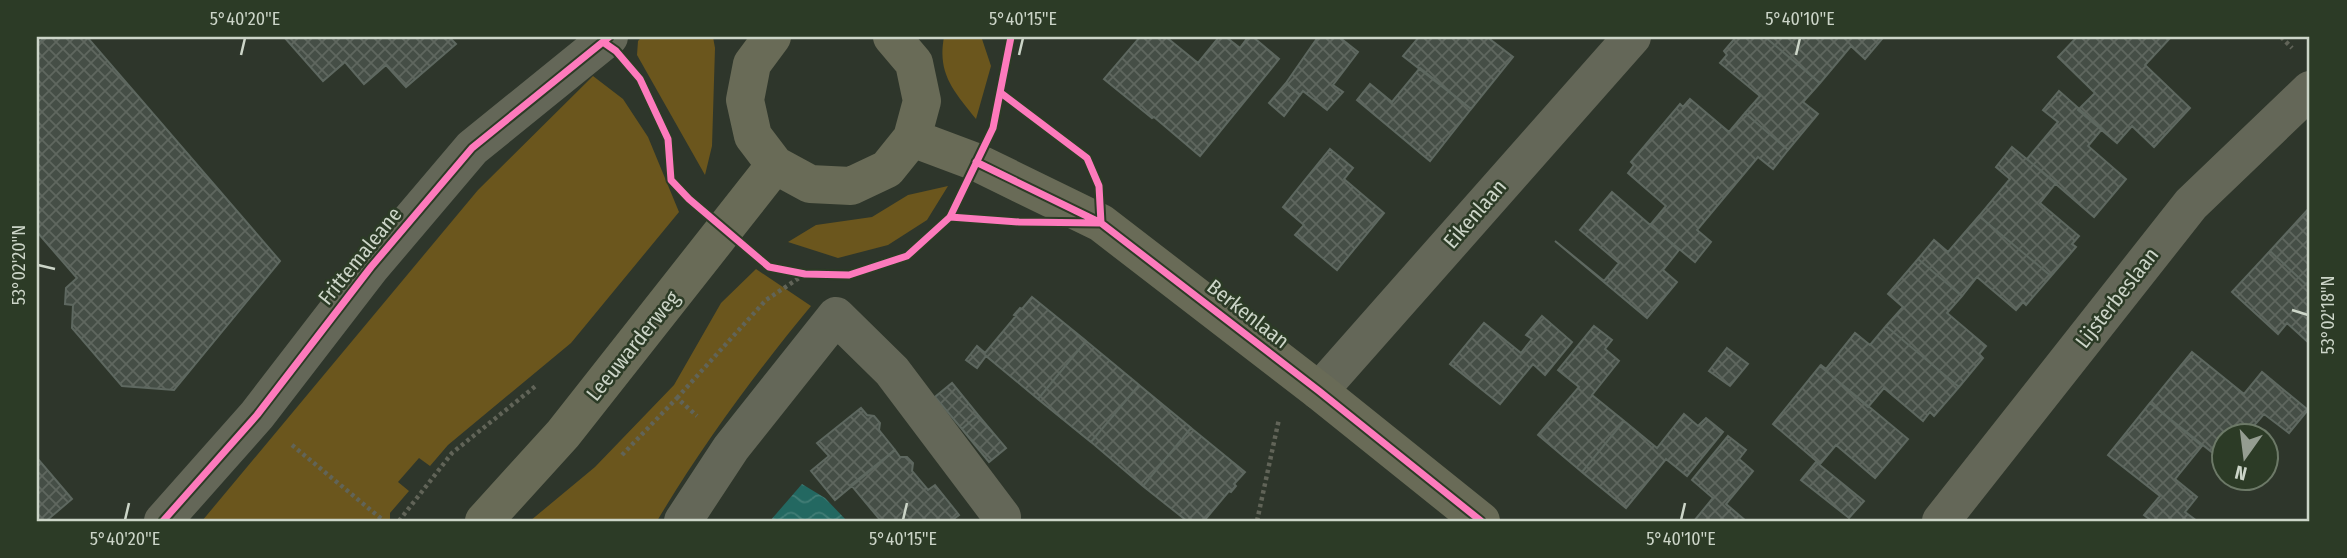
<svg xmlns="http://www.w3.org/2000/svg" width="2347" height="558" viewBox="0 0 2347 558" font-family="'Fira Sans Condensed',sans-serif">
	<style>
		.green { fill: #6b561d }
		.water { fill: url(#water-waves) }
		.building { fill: url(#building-cross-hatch); stroke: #5e6860; stroke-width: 2 }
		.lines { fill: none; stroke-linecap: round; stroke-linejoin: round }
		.path { stroke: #616458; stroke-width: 4.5; stroke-dasharray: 3.5 3.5; stroke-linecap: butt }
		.minor { stroke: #646758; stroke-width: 38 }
		.secondary { stroke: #696b57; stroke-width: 38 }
		.cycleway-casing { stroke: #2c3b26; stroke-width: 11 }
		.cycleway { stroke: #fd7abc; stroke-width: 7 }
		.ticks { fill: none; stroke: #ccd5c8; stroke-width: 2.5 }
		.labels { text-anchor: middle; stroke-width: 5; stroke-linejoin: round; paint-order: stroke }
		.street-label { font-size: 21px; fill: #ccd5c8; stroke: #2c3b26 }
		.neatline { fill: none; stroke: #ccd5c8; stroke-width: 2.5 }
		.ticks-label { font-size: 18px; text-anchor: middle; fill: #ccd5c8 }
	</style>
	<defs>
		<pattern id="water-waves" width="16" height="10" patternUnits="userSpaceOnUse" patternTransform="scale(1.75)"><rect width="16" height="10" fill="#236861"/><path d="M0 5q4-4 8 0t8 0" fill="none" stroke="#427d76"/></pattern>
		<pattern id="building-cross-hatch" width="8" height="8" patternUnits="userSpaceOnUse" patternTransform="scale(1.75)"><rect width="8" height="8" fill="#454e46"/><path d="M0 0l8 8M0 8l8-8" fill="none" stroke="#5f675f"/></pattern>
	</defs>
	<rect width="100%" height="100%" fill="#2e362b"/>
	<path class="green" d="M642,37h71l2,11 -3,98 -7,29 -68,-120 1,-14z
		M944,37h36l2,2 9,27 -15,53c-22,-28 -39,-45 -32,-82z
		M593,76l30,23 25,38 31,75 -108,131 -123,102 -18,21 -11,-8 -21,24 11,9 -19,22v8h-188l276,-331z
		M948,186l-21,34 -39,25 -50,13 -50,-16 28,-17 56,-8 36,-22z
		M756,269l55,37c-57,69 -108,138 -154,215h-127l65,-54 79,-82 47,-82z"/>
	<path class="water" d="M802,484l23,14 22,23h-77z"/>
	<path class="building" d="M45,37h42l193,224 -106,129 -52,-4 -50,-58 1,-23 -8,-1 1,-16 11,-10 -40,-46v-188z
		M284,37h165l7,7 -50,43 -20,-22 -22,19 -19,-22 -22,19z
		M1140,37h26l32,26 21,-26h7l14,11 8,-11h5l26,22 -79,97 -46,-39 -2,1 -48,-39z
		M1318,37h21l19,15 -25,33 10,7 -16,18 -24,-19 -3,4 -14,-12z
		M1419,37h68l26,20 -42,52 -68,-53z
		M1736,37h29l55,46 -17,19 15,12 -30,36 -43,-37 15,-17 -40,-33 7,-8 -3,-4z
		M1765,37h114l3,2 -17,20 -14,-13 -31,37z
		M2077,37h94l-26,28 45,43 -36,39 -22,-21 -15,17 -39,-33 17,-17 -37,-36z
		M1420,68l51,41 -41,52 -73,-61 13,-16 22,18z
		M1286,83l14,12 -16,21 -15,-13z
		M2059,91l43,38 -14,17 38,33 -32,38 -67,-58 31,-37 -15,-12z
		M1690,99l39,33 16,-19 43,37 -15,19 -15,-12 -61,73 14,12 -16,20 -45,-37 16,-19 -38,-33 6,-8 -3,-3 49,-58 3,3z
		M2012,147l44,36 -16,20 39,33 -7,8 4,3 -25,29 -72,-60 31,-37 -14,-12z
		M1330,149l23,19 -9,11 40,34 -47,57 -42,-35 9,-10 -21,-18z
		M1612,192l67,58 -16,20 14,12 -30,36 -92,-77 49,40 15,-18 -39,-33z
		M2310,207v81l-40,-37z
		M1979,216l72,60 -25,29 -3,-3 -7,8 -39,-33 -15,19 -44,-37 16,-19 14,12z
		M2270,251l40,37v56l-23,-21 -9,11 -46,-42z
		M1918,259l44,37 -15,17 39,33 -7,8 4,4 -24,29 -73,-61 17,-19 -15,-13z
		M1032,297l54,44 -48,58 -52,-43 -9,12 -11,-8 11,-14 8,7 31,-37 -2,-1 6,-7 2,1z
		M1542,316l30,26 -27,33 -12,-11 -33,40 -50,-40 34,-41 37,30 11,-14 -6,-4z
		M1594,326l18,14 -7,9 14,12 -27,34 32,26 -42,51 -44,-37 41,-48 -21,-17z
		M1886,326l73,61 -25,29 -4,-4 -7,9 -39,-33 -16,19 -48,-41 1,-1 5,4 29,-36 15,12z
		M1086,341l53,44 -48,57 -53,-43z
		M1727,348l21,16 -18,22 -21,-15z
		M2192,352l52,42 18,-22 46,38 -19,23 -25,-19 -13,15 -5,-5 -10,11h-12v15l-6,7 -68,-54z
		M1820,366l88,73 -33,39 -39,-33 -16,19 -47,-40z
		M952,383l26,32 -16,14 -27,-32z
		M1139,385l52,43 -48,58 -52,-44z
		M2150,403l52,43 -27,33 22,18 -12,15 12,9h-45l-8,-6 16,-19 -52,-41z
		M861,408l6,7 7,1 6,7 -1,7 16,20 -60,50 -24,-29 18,-15 -12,-13z
		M1684,414l14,12 8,-8 17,14 -36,44 -21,-17 -40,49 -44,-36 42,-51 33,27z
		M978,415l28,33 -17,14 -27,-33z
		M1191,428l54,44 -11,12 2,2 -5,6 -2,-1 -25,30h-17l-44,-35z
		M1728,436l18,14 -7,9 14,12 -27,33 20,17h-52l19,-23 -21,-18z
		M895,450l5,7h7l6,6 -1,8 16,19 7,-5 24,30 -8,6h-70l-30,-36z
		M37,458l35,41 -26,22h-9z
		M1816,462l48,39 -15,17 -48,-38z"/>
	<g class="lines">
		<path class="path" d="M2281,37l11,11
			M677,398l89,-98 39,-26
			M292,445l92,76
			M622,455l55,-57 20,18
			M399,521l53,-68 85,-68
			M1257,521l22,-102"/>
		<path class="minor" d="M1319,391l313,-354
			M163,521l94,-106 114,-148 101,-119 137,-111
			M683,521l48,-73 105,-132 56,55 110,146
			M1941,521l250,-317 119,-114"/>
		<path class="secondary" d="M772,37l-20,27 -7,36 8,36 22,29 35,19 41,2 36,-17 25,-31 10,-37 -8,-38 -22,-26
			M912,138l64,24 125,61 218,168 162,130
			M484,521l79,-87 212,-269"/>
		<g class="cycleway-casing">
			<path id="cycleway" d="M603,42l13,9 24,28 28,60 3,41 18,19 80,68 36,7 44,1 58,-19 43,-39 43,-89 18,-91
				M976,162l125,61 218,168 162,130
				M950,217l69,5 82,1 -2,-37 -12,-28 -86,-65
				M163,521l94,-106 114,-148 101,-119 137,-111"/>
		</g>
		<use href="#cycleway" class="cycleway"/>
	</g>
	<path class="ticks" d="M241,55l4,-17M1019,55l4,-17M1796,55l4,-17M38,265l17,4M2292,310l16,5M125,520l4,-17M903,520l4,-17M1681,520l4,-17"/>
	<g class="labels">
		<g class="street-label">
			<text transform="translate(1475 214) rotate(-49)" y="7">Eikenlaan</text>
			<text transform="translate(360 256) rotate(-51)" y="7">Frittemaleane</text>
			<text transform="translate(2117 298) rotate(-52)" y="7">Lijsterbeslaan</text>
			<text transform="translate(1248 314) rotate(38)" y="7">Berkenlaan</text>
			<text transform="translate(633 346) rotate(-51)" y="7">Leeuwarderweg</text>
		</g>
	</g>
	<rect width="2347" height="558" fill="none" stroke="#2c3b26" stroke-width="77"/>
	<g transform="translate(2245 457) rotate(194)"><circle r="33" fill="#2c3b26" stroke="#6c7967" stroke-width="2"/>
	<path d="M0-5L12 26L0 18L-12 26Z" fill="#959d91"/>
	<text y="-10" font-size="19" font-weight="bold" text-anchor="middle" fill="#ccd5c8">N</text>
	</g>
	<rect x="38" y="38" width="2270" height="482" class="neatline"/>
	<g class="ticks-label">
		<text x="245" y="25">5°40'20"E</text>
		<text x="1023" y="25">5°40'15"E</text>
		<text x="1800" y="25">5°40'10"E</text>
		<text transform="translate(19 265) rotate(-90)" y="6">53°02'20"N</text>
		<text transform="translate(2328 315) rotate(-90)" y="6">53°02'18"N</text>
		<text x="125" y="545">5°40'20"E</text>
		<text x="903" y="545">5°40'15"E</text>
		<text x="1681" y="545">5°40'10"E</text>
	</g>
</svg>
